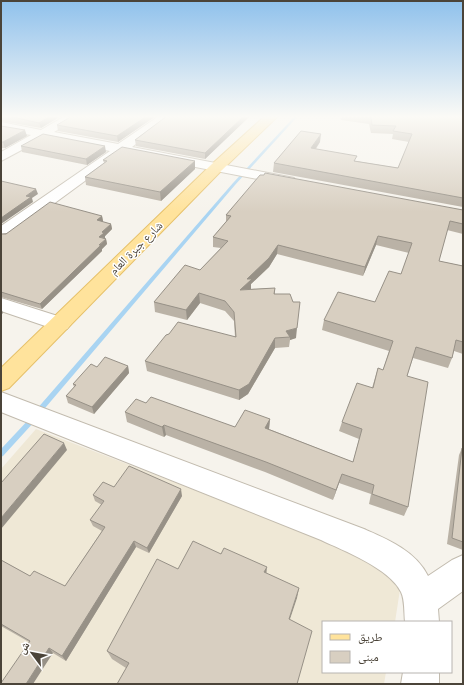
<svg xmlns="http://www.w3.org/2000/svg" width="464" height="685" viewBox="0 0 464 685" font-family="Quicksand,'Noto Naskh Arabic',sans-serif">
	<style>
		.education { fill: #efe8d6 }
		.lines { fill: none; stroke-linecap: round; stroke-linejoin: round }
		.stream { fill: #a9d4f2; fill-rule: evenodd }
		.minor-casing { stroke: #c2bbae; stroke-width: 2 }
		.major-casing { stroke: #e6c16a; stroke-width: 2 }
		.minor { fill: #fff; fill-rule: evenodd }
		.major { fill: #ffe39c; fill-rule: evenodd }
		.wall { fill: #bab2a6 }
		.shaded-wall { fill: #979187 }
		.building { fill: #d8cfc1; stroke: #979187 }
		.labels { text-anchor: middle; stroke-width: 3; stroke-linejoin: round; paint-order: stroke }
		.street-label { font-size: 12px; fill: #4b4439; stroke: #fff }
	</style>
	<rect width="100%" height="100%" fill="#f6f3ec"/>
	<path class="education" d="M36,429l367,141 -8,52h-72v50h63l-2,12h-383v-215z"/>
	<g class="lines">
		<path class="stream" d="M295,116h3l-63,69 -195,229h-4l-1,-2 1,-2 197,-227z
			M33,416l2,1 1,2 -1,2 -32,35 -2,1v-8l30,-32z"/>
		<g class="minor-casing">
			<path id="minor" d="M65,116h16l-27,16 64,12 41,-28h14l-41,31 157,30 5,1 2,3 -2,3 -5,1 -166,-32 -116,85 -6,1v-13l109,-75 -66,-13 -43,23v-9l30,-17 -30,-5v-8l40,8z
				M1,298l66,21 4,5 -4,5 -7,2 -59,-20z
				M1,392l363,137c23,10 52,22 64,47l24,-16 11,-5v36l-25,18 1,13h-34c-1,-9 0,-22 -4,-30 -12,-24 -57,-41 -80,-52l-320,-128z
				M403,672h36v12h-38z"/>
		</g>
		<g class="major-casing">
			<path id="major" d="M265,116h13l-56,54 -213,218 -8,3v-23l211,-204z"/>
		</g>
		<use href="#minor" class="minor"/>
		<use href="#major" class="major"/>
	</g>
	<path class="wall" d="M1,116h60l-20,12 -40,-7z
		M72,116h84l-38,26 -60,-11 -1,-6z
		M167,116h83l-45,43 -69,-13 -1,-6z
		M342,116h121v91l-190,-35 1,-9 46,-21 -4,7 40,12 42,7 11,-26 -17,-3 1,-5 -22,-1 -2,-9 -28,-4z
		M1,126l26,10 -22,12h-4z
		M21,146l85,6 -19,13 -65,-13z
		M103,160l92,1v8l-34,32 -75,-16 -1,-8 19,-14z
		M463,210v24l-16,-4 -8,31 24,5v88l-9,-3 -2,7 -4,10 -35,-10 -6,18 1,131 -4,9 -35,-12 2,-10 -32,-11 -6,17 -68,-28 -99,-37 -2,2 -37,-15 -2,-10 21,-9 89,24 35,-8 -1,10 84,33 6,-23 -20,-8 3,-9 30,-34 6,-20 5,2 6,-19 -67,-21 2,-10 51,-18 26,-28 8,-21 -33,-8 -13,31 -86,-22 -8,13 -18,17v5l24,-1v6l21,44 -6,2 -1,7 -14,1 -27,46 -9,6 -92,-29 -2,-10 90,-24 -1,-16 -9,-10 -25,-8 -13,17 -32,-8 -1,-10 46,-32 21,-22 -8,-1v-10l13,-15v-7z
		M102,216l1,5v1l8,2 1,5 -7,7v2l1,1 1,5 -5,5v2l-60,58 -41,-12v-63z
		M128,366l1,7 -35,41 -26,-11 -2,-7 8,-9 -1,-3 24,-17z
		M462,448h1v102l-16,-6 12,-89z
		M114,487l68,9 -33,57 -13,-6 -70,114 -13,-8 -24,-11 -28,-16v-66l29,16 35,10 37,-55 -9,-5 -3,-6 12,-15 -7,-4 -2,-6z
		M221,554l46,20 30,24 -171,70 -14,-9 -5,-8 71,-82z"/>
	<path class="shaded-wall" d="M50,116h11l-20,12 -2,-5z
		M147,116h9l-38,26 -1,-6z
		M244,116h6l-45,43v-6z
		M25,130l2,6 -22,12 -2,-6z
		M321,134l-1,8 -10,14 1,-8z
		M105,146l1,6 -19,13 -1,-6z
		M195,161v8l-34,32 -1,-9z
		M36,189l2,5 -6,4 1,4 -32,22v-6l25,-22z
		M102,216l1,5 -5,4 -1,-5z
		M111,224l1,5 -7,7v2l-6,-1 3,-5z
		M378,236l-2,9 -13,31 2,-9z
		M106,239l1,5 -5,5v2l-60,58 -2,-5z
		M278,245l-1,9 -8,13 -18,17v5l-11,1 7,-11z
		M199,293l1,10 -13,17 -1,-10z
		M1,308l2,5 -2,2z
		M297,328l-1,10 -6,2v-3l-4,-6z
		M275,338v10l-27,46 -9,6v-10z
		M128,366l1,7 -35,41 -2,-7z
		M270,419l-1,10 -5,9 1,-10z
		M164,425l2,10 -2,2 -2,-10z
		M64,443l3,7 -66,79v-11z
		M342,474l-3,9 -6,17 3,-10z
		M181,489l1,7 -33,57 -2,-5z
		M134,541l2,6 -70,114 -4,-5z
		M267,567l-1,10 -2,-5z
		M299,588l-2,10 -10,30 2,-9z
		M49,648l4,5 -20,31h-7z"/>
	<path class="building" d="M8,116h42l-11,7z
		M72,116h75l-30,20 -60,-11z
		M167,116h77l-39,37 -70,-13z
		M369,116h94v82l-189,-35 27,-32 20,3 -10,14 46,8 -3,5 44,7 14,-34 -19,-3 3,-5 -24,-1 -1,-8z
		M1,126l24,4 -22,12h-2z
		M43,134l62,12 -19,13 -65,-13z
		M122,147l73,14 -35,31 -75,-15 22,-16 -4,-1z
		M265,173l198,37v14l-13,-3 -11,40 24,5v76l-7,-2 -4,18 -36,-11 -9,29 21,6 -20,125 -36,-13 2,-9 -32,-11 -6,16 -70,-28 -102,-37 -2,2 -37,-15 11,-13 10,4 5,-6 84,30 10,-17 25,9 -5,9 88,34 9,-33 -20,-7 15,-39 16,5 5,-20 5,2 10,-29 -69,-21 14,-28 37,10 14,-31 12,3 11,-31 -34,-7 -13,31 -87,-22 -9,13 -22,21h5l-12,11 35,-2 -1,6h16l3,8h7l-3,26 -11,3 4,6 -15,1 -26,46 -10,6 -94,-29 21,-26 3,-1 9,-12 58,15 -2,-25 -9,-11 -26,-8 -13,17 -32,-8 31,-37 15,5 28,-29 -15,-4 18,-21 -5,-1 34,-40h4z
		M1,181l35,8 -10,7 5,1 -30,21z
		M50,202l52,14 -5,4 14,4 -9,8 2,1 -5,4 7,2 -7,6h2l-61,59 -39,-12v-58h5z
		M105,357l23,9 -36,41 -26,-11 10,-11 -3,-1 18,-20 6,3z
		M44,434l20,9 -63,75v-35z
		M462,448h1v94l-11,-4z
		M129,466l52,23 -34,59 -13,-7 -72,115 -13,-8 -23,36h-25v-1l29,-42 -29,-17v-64l29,16 4,-5 31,15 40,-59 -15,-7 14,-19 -11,-6 10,-13 11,5z
		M193,541l28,13 3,-6 43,19 -3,5 35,16 -10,31 23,12 -15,53h-180l12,-21 -22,-12 50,-92 21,10z"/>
	<linearGradient id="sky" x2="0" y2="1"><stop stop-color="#8fc1ec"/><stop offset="0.55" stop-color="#fbfaf6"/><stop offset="1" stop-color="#fbfaf6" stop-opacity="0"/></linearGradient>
	<rect width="464" height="212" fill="url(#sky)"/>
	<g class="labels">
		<g class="street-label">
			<text transform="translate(136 248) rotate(-45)" y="4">شارع جبرة العام</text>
		</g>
	</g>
	<rect width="464" height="685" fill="none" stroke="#4b4439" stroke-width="4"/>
	<rect x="322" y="621" width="130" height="52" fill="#ffffff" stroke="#b7b4b0"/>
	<rect x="330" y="634" width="20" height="6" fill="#ffe39c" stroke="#b7b4b0"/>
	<text x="358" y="641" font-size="12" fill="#4b4439">طريق</text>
	<rect x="330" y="651" width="20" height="12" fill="#d8cfc1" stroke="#b7b4b0"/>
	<text x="358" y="661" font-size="12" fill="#4b4439">مبنى</text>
	<g transform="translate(32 653) rotate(302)" stroke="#ffffff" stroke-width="3" paint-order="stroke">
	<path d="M0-3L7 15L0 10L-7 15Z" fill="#4b4439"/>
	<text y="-6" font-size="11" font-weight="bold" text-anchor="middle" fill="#4b4439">ش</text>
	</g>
</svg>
